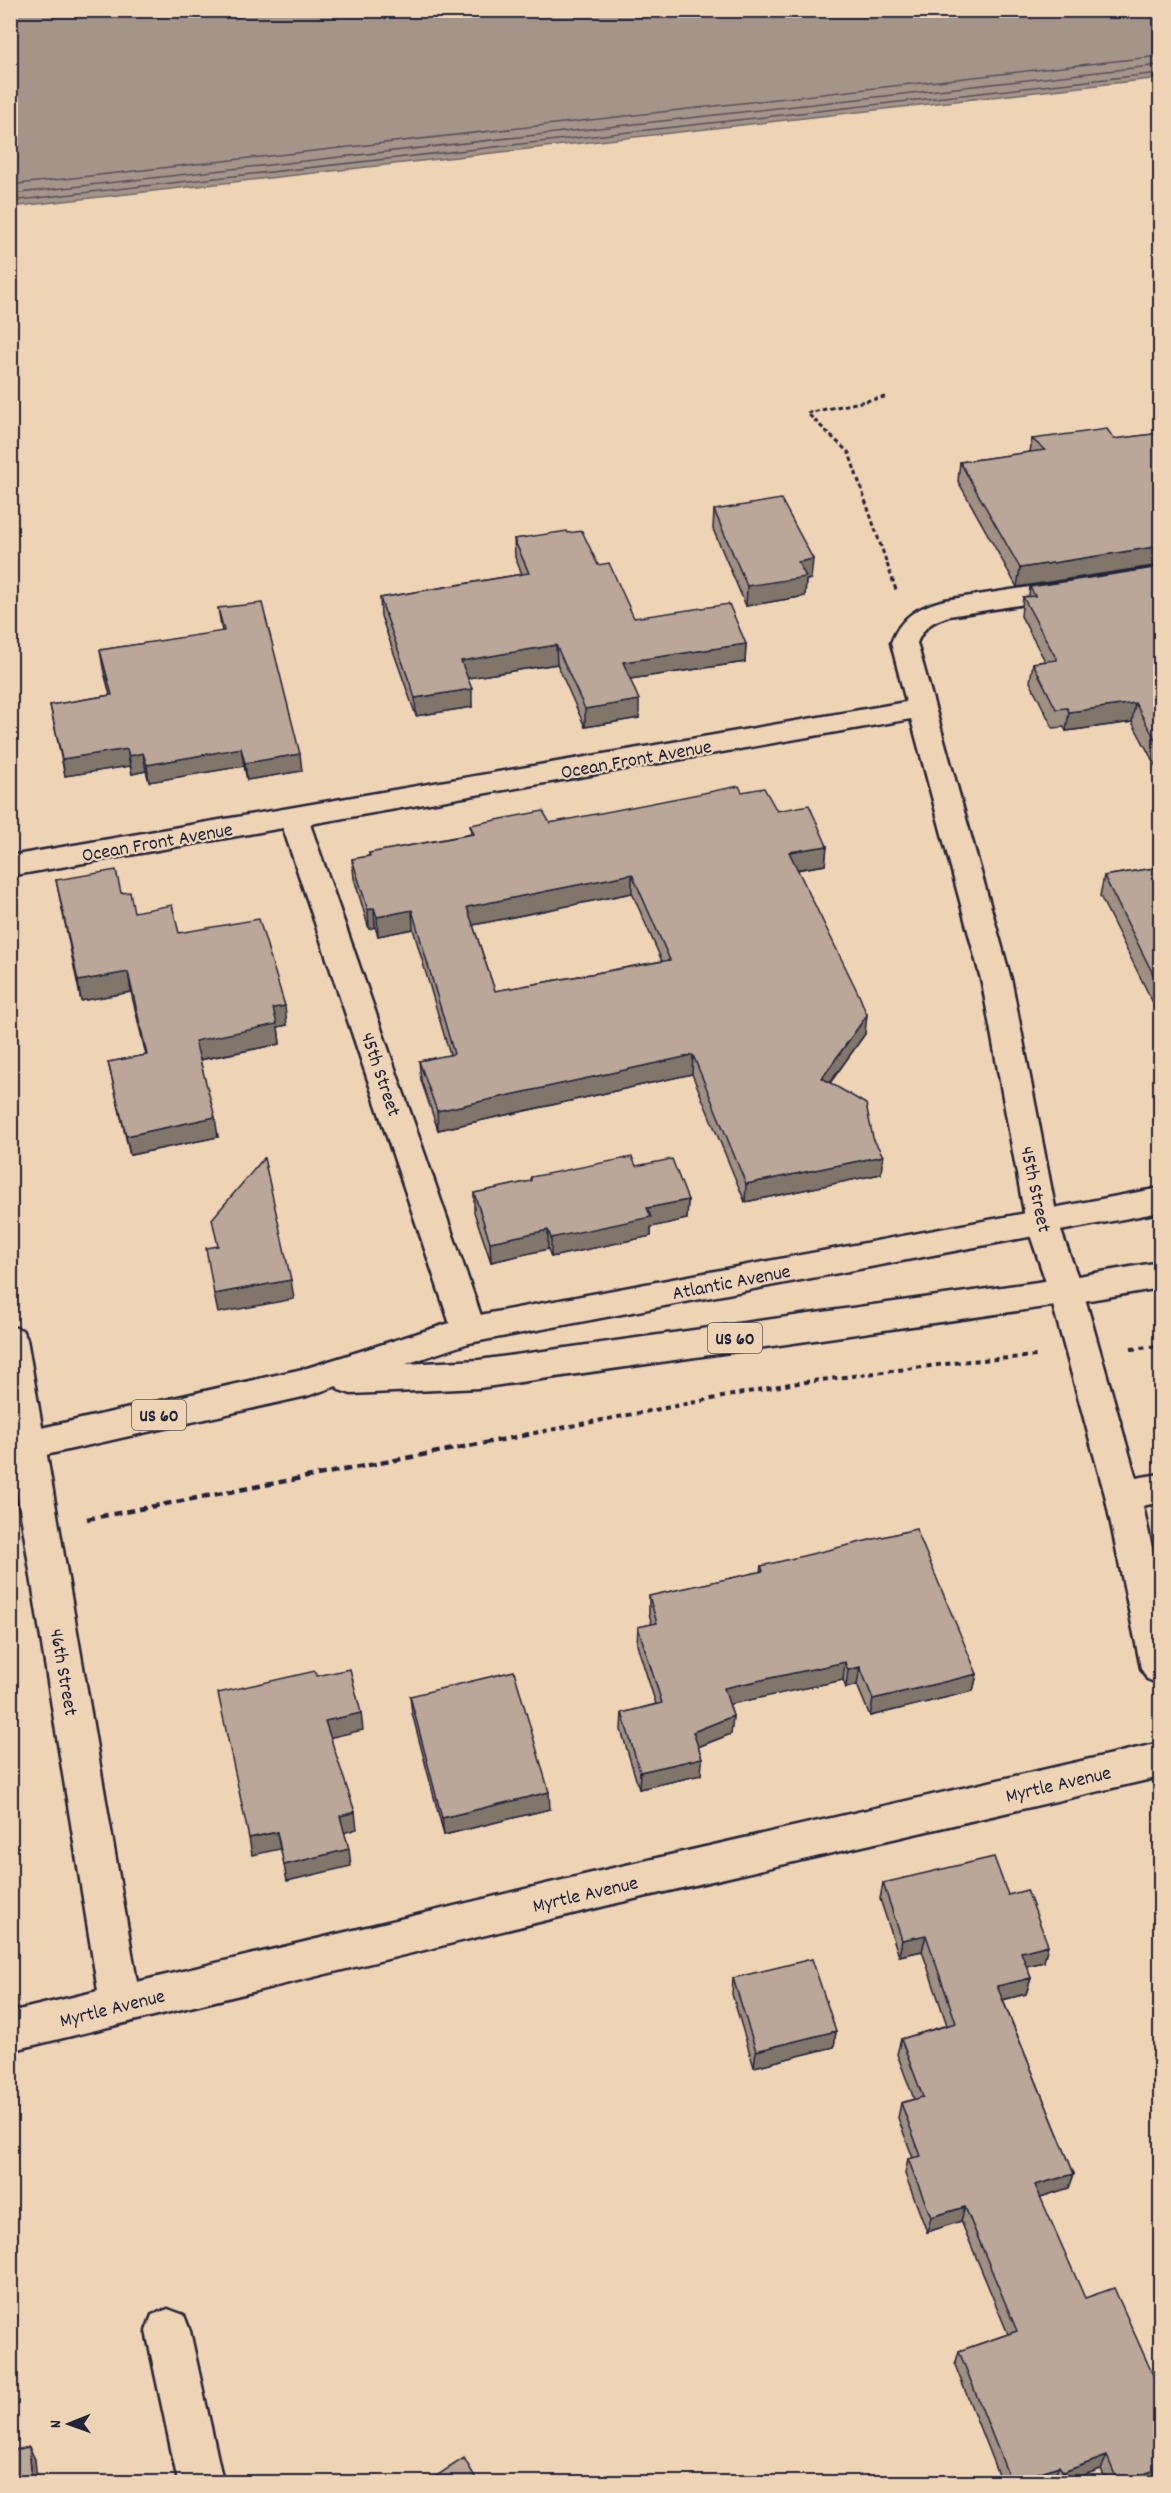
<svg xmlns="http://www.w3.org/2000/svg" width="1171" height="2493" viewBox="0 0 1171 2493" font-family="Dekko,sans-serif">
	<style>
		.water { fill: #a59589; stroke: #71676a; stroke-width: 1.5 }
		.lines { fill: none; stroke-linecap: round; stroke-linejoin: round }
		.shore { stroke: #56505a; stroke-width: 1.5 }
		.minor-casing { stroke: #22223b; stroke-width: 5 }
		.trunk-casing { stroke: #22223b; stroke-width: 5 }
		.path-far2 { stroke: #22223b; stroke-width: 3; stroke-dasharray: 4.5 3; stroke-linecap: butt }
		.path-far1 { stroke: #22223b; stroke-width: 4; stroke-dasharray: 5 4.5; stroke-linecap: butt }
		.path { stroke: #22223b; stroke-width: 4.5; stroke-dasharray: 8 5; stroke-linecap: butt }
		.minor { fill: #edd4b5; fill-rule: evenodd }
		.trunk { fill: #edd4b5; fill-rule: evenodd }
		.wall { fill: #a09082; stroke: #22223b; stroke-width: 1.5; fill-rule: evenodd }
		.shaded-wall { fill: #82756a; stroke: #22223b; stroke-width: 1.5 }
		.building { fill: #baa797; stroke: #22223b; stroke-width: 1.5; fill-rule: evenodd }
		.labels { text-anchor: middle; stroke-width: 4.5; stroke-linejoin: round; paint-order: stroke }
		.shield { fill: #edd4b5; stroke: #5f5760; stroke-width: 1.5 }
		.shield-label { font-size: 18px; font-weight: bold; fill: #22223b }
		.street-label { font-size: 20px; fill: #22223b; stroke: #edd4b5 }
	</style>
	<rect width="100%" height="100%" fill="#edd4b5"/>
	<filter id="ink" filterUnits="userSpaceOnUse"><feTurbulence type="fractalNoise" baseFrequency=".0167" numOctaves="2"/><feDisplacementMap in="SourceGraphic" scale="12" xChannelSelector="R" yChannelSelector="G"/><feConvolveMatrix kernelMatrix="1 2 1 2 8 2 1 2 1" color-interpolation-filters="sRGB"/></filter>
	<g filter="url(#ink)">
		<path class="water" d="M10,11h1150v67l-1149,129z"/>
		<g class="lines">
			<path class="shore" d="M10,185l1150,-129
				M10,194l1150,-129
				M10,201l1150,-128"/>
			<g class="minor-casing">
				<path id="minor" d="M1160,567v16l-211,33c-16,5 -25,10 -32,27l95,340 46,240 25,68 53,187 24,-4v28l-17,4 17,79v99l-13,-5 -6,-11 -36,-173 -56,-204 -23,-68 -44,-240 -71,-264 -601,105 176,506 -5,9 -12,4 -12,-4 -5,-9 -169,-502 -273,48v-20l896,-154 -15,-59c10,-27 27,-36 54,-43z
					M10,1326l12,4 5,9 110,643 476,-114 547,-125v34l-547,127 -603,147v-39l88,-21 -88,-544z
					M168,2309l16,6 6,16 33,151h-45l-32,-151 6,-16z"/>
			</g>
			<g class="trunk-casing">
				<path id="trunk" d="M1160,1188v24l-691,131 -63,21 73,-4 587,-82 94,-16v26l-94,16 -587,84 -128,6 -12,-4 -2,-4 -30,10 -297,67v-28l297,-67 162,-51z"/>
			</g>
			<path class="path-far2" d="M885,397l-78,16 42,40 47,137"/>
			<path class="path-far1" d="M1131,1349l29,-3
				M524,1435l266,-51 179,-23 68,-5"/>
			<path class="path" d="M87,1519l445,-85"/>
			<use href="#minor" class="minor"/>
			<use href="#trunk" class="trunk"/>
		</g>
		<path class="wall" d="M1161,433v133l-1,-1 -143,22 -59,-106 2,-19 70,-10 2,-13h82z
			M714,510l97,69 -5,1 -1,16 -59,10 -33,-77z
			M568,533l30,32 36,53 112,26 -1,18 -115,17 9,39 -54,9 -28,-63 -89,14 4,29 -56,9 -35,-100 -1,-18 142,-24 -7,-17 -1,-18z
			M1161,567v209l-29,-54 -66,9 -2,-4 -11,1 -23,-46 3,-19 12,-2 -24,-45 2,-19 6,-1 1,-9z
			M218,608l84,163 -55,9 -3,-14 -95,16 -3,-11 -14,3 -2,-8 -65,10 -15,-71 60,-10 -7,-27 -3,-18 122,-18z
			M742,792l35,19 50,35 -2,19 -28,5 68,164 -35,49 51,91 -136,28 -53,-128 -254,56 -17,-50 -2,-19 31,-6 -37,-126 -35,7 -3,-9 -6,2 -15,-51 -2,-19 17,-3v-3l102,-19 -1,-9 80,-2zM632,893l30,68 -167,30 -22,-66z
			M1161,867v152l-61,-123 4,-20z
			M56,880l65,13 13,19 45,21 108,92 -9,2 2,17 -80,16 18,77 -88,18 -22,-93 38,-7 -15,-63 -50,9z
			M636,1166l52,34 -1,19 -36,8v9l-100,21 -3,-8 -57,13 -17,-50v-19l57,-12v-4z
			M761,1566l216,108 -4,17 -103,25 -13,-31 -11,3 -3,-8 -114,24 4,12 -2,18 -33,13 4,11 -1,17 -62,14 -18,-59 1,-17 34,-9 -19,-59 1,-18 14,-3 -3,-10v-18l111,-24z
			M410,1696l140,113 -106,26 -32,-122z
			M883,1883l125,12 36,67 -18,4 5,12 -5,16 -23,6 71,174 -5,14 -29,9 121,281 -13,4h-41l-6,-13 -38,13h-7l-2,-4 -12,4h-41l-46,-117 4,-14 49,-17 -47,-113 -34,11 -22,-58 3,-15 5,-1 -15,-40 3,-15 13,-4 -17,-45 4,-15 46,-14 -25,-74 -23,5 -19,-57z
			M733,1978l103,53 -2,16 -80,20 -22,-73z"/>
		<path class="shaded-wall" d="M1161,546l-1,19 -143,22 3,-19z
			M813,559l-2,20 -5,1 -1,16 -59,10 1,-20 51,-24z
			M746,644l-1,18 -122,18v-18z
			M556,645l1,19 -95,15 -1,-18z
			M472,689v18l-56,9 -1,-18z
			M639,700v18l-54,9v-18z
			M1135,703l-3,19 -66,9 3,-19z
			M241,748l3,18 -95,16 -2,-17z
			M127,749l3,17 -65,10 -3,-17z
			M143,753l3,18 -14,3 -3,-18z
			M300,754l2,17 -55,9 -2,-17z
			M827,846l-2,19 -38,6 2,-19z
			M632,874v19l-164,33 -1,-19z
			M374,908l1,19 -6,2 -1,-19z
			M412,910l1,19 -35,7 -1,-19z
			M128,972l3,20 -50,9 -3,-20z
			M285,1006l2,19 -9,2 2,17 -82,16 -3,-19 78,-33z
			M867,1015l-2,19 -45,63 2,-19z
			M693,1055l-1,19 -254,56 -1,-19z
			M215,1117l3,20 -88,18 -4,-19z
			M883,1156l-2,18 -136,28 1,-18z
			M688,1200l-1,19 -36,8v9l-100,21v-19l96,-30z
			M548,1230v19l-57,13 -1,-20z
			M291,1280l3,19 -76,14 -4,-19z
			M845,1662l-2,18 -121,26 2,-18z
			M860,1667l-3,18 -11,3 2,-18z
			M977,1674l-4,17 -103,25 3,-17z
			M361,1713l2,17 -35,8 -3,-17z
			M733,1716l-2,18 -39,15 1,-17z
			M702,1758l-1,17 -62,14 1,-17z
			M549,1792l1,17 -106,26 -2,-17z
			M355,1812l2,17 -14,4 -3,-17z
			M277,1832l3,17 -28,6 -3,-17z
			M349,1849l2,17 -64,15 -3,-16z
			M926,1935l-4,16 -23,5 3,-16z
			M1048,1945l-4,17 -28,6 5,-16z
			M1031,1978l-5,16 -33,8 4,-16z
			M836,2031l-2,16 -80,20 2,-16z
			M1074,2174l-5,14 -38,12 4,-15z
			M965,2207l-4,14 -34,11 4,-15z
			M29,2447l6,12 2,23h-5z
			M1107,2456l-6,13 -38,13h-5l5,-10z
			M1059,2466l-5,12 -12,4h-30z
			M1161,2468v10l-13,4h-28z"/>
		<path class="building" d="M1107,429l7,10 47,-6v113l-141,22 -60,-106 85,-12 -13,-11z
			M781,499l32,60 -15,3 8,15 -59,9 -33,-76z
			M567,531l1,2 14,-2 16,34 11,-2 25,55 95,-14 17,40 -123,18 16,38 -54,9 -29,-64 -95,16 11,28 -57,9 -35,-100 149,-25 -15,-34z
			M1161,567v183l-26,-47 -66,9 -2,-4 -11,1 -23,-46 24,-3 -34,-63 12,-1 -5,-9z
			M262,603l38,151 -55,9 -4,-15 -94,17 -4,-12 -14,3 -2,-7 -65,10 -12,-54 62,-10 -12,-45 124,-19 -6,-23z
			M739,786l3,6 22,-4 13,23 32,-6 18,41 -38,6 70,143 8,20 -45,63 44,26 7,34 10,18 -137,28 -53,-129 -256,56 -18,-50 35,-7 -42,-144 -35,7 -3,-9 -6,2 -16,-51 18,-3 -1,-3 105,-19 -4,-9 73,-14 7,12zM632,874l38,86 -175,31 -28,-84z
			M1161,867v123l-57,-114z
			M116,870l5,23 9,-1 4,20 38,-7 7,28 80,-14 26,87 -12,2 4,16 -82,17 20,76 -89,19 -18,-74 39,-7 -19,-83 -50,9 -22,-101z
			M632,1157l4,9 36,-7 16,41 -41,8 4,9 -100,21 -3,-8 -58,12 -16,-49 57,-12v-4z
			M264,1158l27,122 -77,14 -8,-46 12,-2 -6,-27z
			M916,1529l61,145 -104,25 -13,-32 -12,3 -3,-8 -121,26 9,28 -40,16 9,26 -62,14 -18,-59 40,-10 -24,-76 19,-4 -8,-27 114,-25 -2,-5z
			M350,1669l11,44 -36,8 30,91 -15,4 9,33 -65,16 -7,-33 -28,6 -31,-145 97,-22 2,5z
			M514,1671l35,121 -107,26 -32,-122z
			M994,1857l14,38 19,-5 21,55 -27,7 10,26 -34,8 77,188 -39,11 50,113 29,-10 47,105v75l-41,14h-2l-11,-26 -44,16 -4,-6 -48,16 -52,-131 58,-20 -52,-124 -34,10 -23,-58 13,-3 -20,-53 22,-6 -22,-58 55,-16 -30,-88 -24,5 -19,-57z
			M812,1959l24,72 -80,20 -23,-73z
			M29,2447l3,35h-22v-31z
			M464,2458l14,24h-51z"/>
	</g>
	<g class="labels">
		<g class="shield">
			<rect x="708" y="1323" width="54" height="30" rx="4.5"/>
			<rect x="132" y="1400" width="54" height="30" rx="4.5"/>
		</g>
		<g class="shield-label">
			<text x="735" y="1344">US 60</text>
			<text x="159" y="1421">US 60</text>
		</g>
		<g class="street-label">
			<text transform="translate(636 758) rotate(-10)" y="7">Ocean Front Avenue</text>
			<text transform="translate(157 841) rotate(-10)" y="7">Ocean Front Avenue</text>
			<text transform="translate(382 1074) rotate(71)" y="7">45th Street</text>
			<text transform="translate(1037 1189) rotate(78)" y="7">45th Street</text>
			<text transform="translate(731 1281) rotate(-11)" y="7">Atlantic Avenue</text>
			<text transform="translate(65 1672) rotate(80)" y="7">46th Street</text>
			<text transform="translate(1058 1783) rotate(-13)" y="7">Myrtle Avenue</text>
			<text transform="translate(585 1893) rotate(-13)" y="7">Myrtle Avenue</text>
			<text transform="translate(112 2007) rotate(-14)" y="7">Myrtle Avenue</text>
		</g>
	</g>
	<rect width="1171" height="2493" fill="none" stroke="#edd4b5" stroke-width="36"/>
	<rect x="18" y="18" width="1135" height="2457" fill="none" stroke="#22223b" stroke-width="2" filter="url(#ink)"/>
	<g transform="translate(69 2424) rotate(269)" stroke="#edd4b5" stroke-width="4.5" paint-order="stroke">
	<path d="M0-4.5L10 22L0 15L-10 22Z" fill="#22223b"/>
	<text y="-9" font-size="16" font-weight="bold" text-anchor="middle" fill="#22223b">N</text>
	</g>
</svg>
